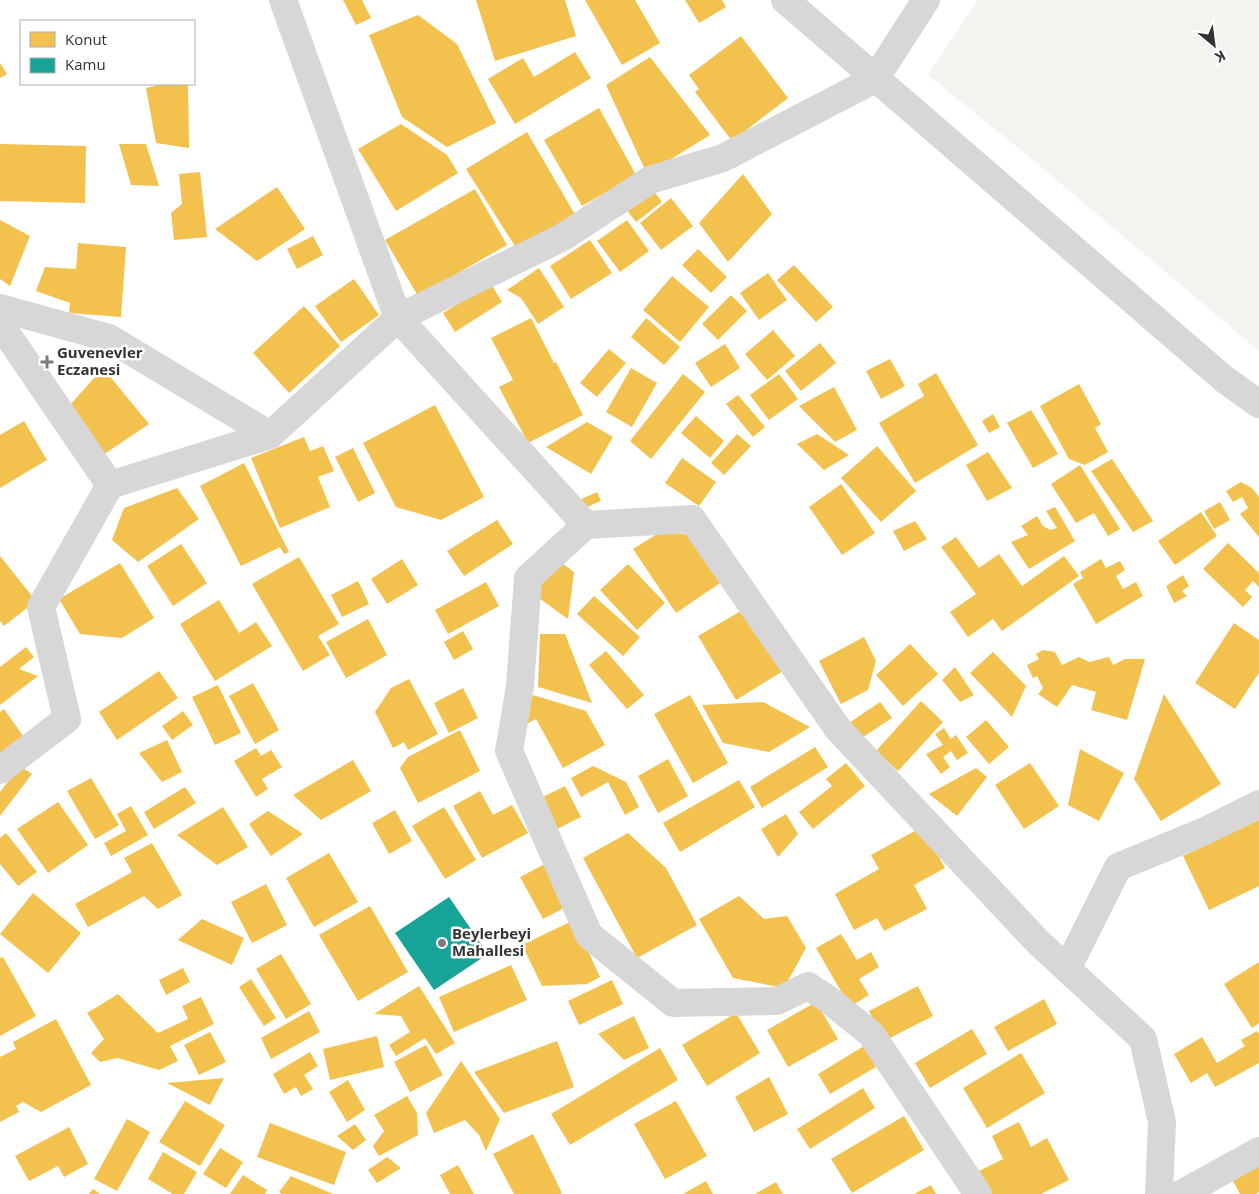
<svg xmlns="http://www.w3.org/2000/svg" width="1259" height="1194" viewBox="0 0 1259 1194" font-family="'Open Sans',sans-serif">
	<style>
		.green { fill: #f1f5ed }
		.homes { fill: #f2c14e }
		.public { fill: #17a398 }
		.lines { fill: none; stroke-linecap: round; stroke-linejoin: round }
		.minor { stroke: #d7d7d7; stroke-width: 28 }
		.poi-dot { fill: #7a7a7a; stroke: #fff; stroke-width: 2 }
		.labels { text-anchor: middle; stroke-width: 5; stroke-linejoin: round; paint-order: stroke }
		.poi-label { font-size: 15px; font-weight: bold; fill: #333; stroke: #fff; text-anchor: start }
	</style>
	<rect width="100%" height="100%" fill="#fff"/>
	<path class="green" d="M978,0h281v351l-233,-197 -98,-79z"/>
	<path class="homes" d="M343,0h19l9,18 -15,7z
		M476,0h89l11,36 -81,25z
		M585,0h50l25,43 -38,22z
		M685,0h37l4,7 -27,16z
		M418,15l39,29 39,79 -49,24 -45,-30 -33,-82z
		M741,36l47,62 -56,43 -37,-49 4,-3 -10,-14z
		M575,52l16,26 -76,46 -27,-45 35,-21 11,19z
		M650,57l60,78 -63,39 -41,-89z
		M0,63l7,11 -7,4z
		M163,84h25l1,64 -33,-5 -10,-55z
		M599,108l37,67 -54,31 -38,-66z
		M401,124l46,31 11,18 -62,38 -38,-62z
		M527,132l50,86 -57,36 -54,-85z
		M0,144l86,2 -1,57 -85,-2z
		M119,144h27l13,42 -28,-1z
		M200,172l7,65 -33,3 -3,-27 11,-9 -3,-30z
		M743,174l29,40 -44,48 -29,-39z
		M277,187l28,42 -48,32 -42,-32z
		M651,187l11,15 -26,20 -11,-14z
		M475,189l32,56 -89,51 -33,-56z
		M671,198l22,28 -32,24 -21,-27z
		M0,220l30,16 -20,50 -10,-7z
		M627,220l22,31 -29,21 -23,-31z
		M313,236l10,19 -26,14 -10,-20z
		M590,240l22,33 -41,26 -21,-33z
		M78,243l48,4 -5,70 -52,-4 1,-10 -34,-12 9,-24 31,2z
		M698,249l29,28 -16,16 -29,-28z
		M794,265l39,42 -17,15 -39,-42z
		M539,268l25,39 -26,17 -17,-26 -14,-8z
		M768,273l19,27 -28,20 -19,-27z
		M672,276l37,31 -29,35 -37,-32z
		M354,279l25,36 -38,27 -26,-36z
		M491,284l11,18 -47,30 -12,-19z
		M731,295l16,16 -29,29 -16,-16z
		M304,306l36,40 -51,47 -36,-40z
		M531,318l23,45 2,-1 27,53 -55,28 -29,-56 14,-7 -22,-42z
		M646,318l34,29 -16,18 -33,-28z
		M773,330l22,26 -28,24 -22,-26z
		M820,343l16,20 -35,28 -16,-20z
		M725,344l15,24 -29,19 -16,-24z
		M609,349l17,14 -29,34 -17,-14z
		M890,359l15,27 -24,13 -15,-28z
		M103,368l46,56 -46,31 -34,-49z
		M631,368l26,15 -25,44 -26,-15z
		M936,373l42,72 -63,38 -36,-60 45,-27 -6,-12z
		M683,374l22,18 -54,67 -21,-18z
		M779,374l19,25 -29,21 -19,-25z
		M1079,384l22,40 -6,4 13,24 -23,13 -16,-6 -29,-53z
		M834,387l23,43 -22,12 -36,-36z
		M738,395l27,32 -12,10 -27,-33z
		M435,405l49,92 -43,23 -45,-13 -33,-64z
		M1031,410l27,44 -25,14 -26,-45z
		M993,414l7,13 -11,6 -7,-12z
		M696,416l28,25 -14,17 -29,-25z
		M24,421l23,39 -47,28v-53z
		M587,422l26,15 -22,37 -45,-27z
		M737,434l14,12 -27,29 -13,-12z
		M817,434l32,21 -25,15 -27,-26z
		M304,437l6,14 13,-5 11,25 -16,6 12,30 -50,21 -29,-70z
		M877,446l39,45 -35,31 -40,-44z
		M353,448l22,45 -17,9 -23,-45z
		M988,452l24,36 -25,13 -21,-36z
		M682,458l34,24 -17,24 -34,-23z
		M1112,459l41,62 -20,11 -42,-61z
		M244,463l45,89 -5,2 -4,-7 -39,19 -41,-80z
		M1080,465l40,64 -12,7 -14,-23 -18,10 -25,-39z
		M1241,482l11,6 7,9v40l-19,-23 8,-6 -6,-11 -9,5 -7,-11z
		M841,484l34,49 -33,22 -33,-48z
		M177,488l22,31 -61,43 -26,-22 12,-32z
		M597,492l4,9 -21,9 -7,-7z
		M1220,502l10,18 -16,9 -10,-18z
		M1055,507l20,34 -46,28 -18,-27 17,-7 -7,-9 16,-10 6,10 7,4 7,-2 -11,-17z
		M1201,512l16,24 -42,29 -17,-24z
		M497,520l16,24 -49,32 -17,-25z
		M915,521l12,18 -23,12 -11,-20z
		M657,534h39l30,45 -50,34 -43,-64z
		M956,537l23,31 20,-14 23,32 42,-30 15,20 -77,55 -9,-12 -25,18 -18,-25 26,-18 -35,-47z
		M1228,543l31,30v14l-6,-6 -8,9 7,7 -9,10 -40,-38z
		M181,544l26,39 -34,23 -26,-40z
		M0,556l36,45 -32,25 -4,-5z
		M299,557l40,67 -21,12 12,19 -27,16 -51,-87z
		M402,559l16,26 -31,19 -16,-25z
		M556,559l18,13 -6,47 -36,-26z
		M1101,559l5,9 14,-7 5,9 -9,6 7,13 13,-7 7,14 -47,28 -23,-40 10,-6 -3,-6z
		M120,563l34,55 -32,20 -42,-4 -21,-35z
		M628,564l37,39 -28,27 -37,-40z
		M1183,575l6,11 -7,5 5,5 -13,7 -8,-17z
		M358,581l11,23 -27,13 -11,-22z
		M486,582l13,24 -51,28 -13,-24z
		M594,596l46,41 -17,19 -46,-42z
		M219,600l20,33 17,-11 16,24 -57,35 -35,-57z
		M746,608l37,63 -47,29 -38,-64z
		M368,619l19,36 -41,23 -20,-36z
		M1234,623l25,17v33l-24,36 -40,-26z
		M463,631l10,18 -19,11 -10,-18z
		M540,634h25l27,69 -54,-16z
		M864,637l12,24 -8,29 -27,14 -22,-43z
		M910,644l28,30 -35,32 -27,-31z
		M26,647l8,10 -15,12 19,7 -38,29v-38z
		M1043,650l12,2 7,13 17,-8 10,5 20,-5 4,8 12,-6h20l-18,61 -36,-10 5,-18 -24,-7 -15,22 -19,-13 5,-6 -6,-12 -4,2 -6,-13 12,-6 -3,-5z
		M606,651l38,44 -17,14 -38,-44z
		M993,652l33,34 -14,31 -42,-44z
		M955,667l19,28 -14,7 -18,-22z
		M159,671l19,27 -61,42 -18,-28z
		M409,679l29,55 -30,16 -4,-8 -11,6 -18,-36 16,-24z
		M253,683l26,47 -24,14 -26,-48z
		M218,685l23,48 -26,12 -23,-48z
		M463,688l15,30 -29,15 -15,-30z
		M1164,694l57,90 -60,37 -27,-42z
		M533,695l53,16 19,34 -42,23 -27,-49 -13,7z
		M690,695l38,68 -35,20 -39,-69z
		M921,701l22,21 -45,49 -22,-20z
		M763,702l47,25 -41,25 -46,-9 -21,-38z
		M880,702l12,16 -32,21 -11,-16z
		M4,709l22,31 -26,18v-46z
		M183,711l10,14 -21,15 -10,-14z
		M986,720l23,27 -20,17 -23,-27z
		M944,728l7,11 5,-4 12,18 -11,7 -6,-9 -8,6 7,10 -9,7 -15,-20 17,-9 -8,-11z
		M460,730l20,41 -62,32 -18,-35 8,-11z
		M167,740l15,32 -20,10 -23,-29z
		M815,747l13,20 -66,41 -12,-21z
		M256,748l5,8 10,-6 11,17 -20,12 6,10 -12,8 -22,-36z
		M1080,749l44,24 -25,48 -31,-16z
		M668,759l20,37 -30,17 -20,-37z
		M353,760l18,31 -50,29 -28,-25z
		M846,763l19,23 -52,43 -14,-17 33,-26 -6,-7z
		M1030,763l29,43 -35,23 -29,-44z
		M20,766l12,8 -32,42v-24z
		M593,766l33,16 13,25 -14,8 -17,-33 -27,15 -10,-19z
		M976,768l11,9 -30,39 -28,-22z
		M91,778l28,47 -24,14 -28,-48z
		M739,780l16,27 -75,45 -17,-29z
		M565,786l16,31 -28,14 -16,-31z
		M185,787l11,16 -42,26 -10,-17z
		M480,791l13,24 19,-10 16,28 -46,25 -29,-52z
		M58,802l30,43 -40,28 -31,-44z
		M131,806l17,29 -37,21 -7,-13 22,-12 -9,-17z
		M223,807l25,40 -31,18 -40,-30z
		M444,807l32,53 -31,19 -33,-53z
		M395,810l17,31 -23,13 -17,-31z
		M268,811l35,23 -32,22 -22,-32z
		M786,814l12,20 -20,23 -17,-28z
		M1259,820v66l-50,24 -26,-54z
		M922,827l23,41 -31,17 13,24 -43,22 -7,-13 -23,12 -19,-36 44,-25 -8,-14z
		M6,833l31,39 -19,14 -18,-22v-26z
		M628,833l38,35 31,57 -60,33 -54,-100z
		M152,843l30,52 -24,14 -14,-13 -56,31 -13,-23 57,-32 -8,-14z
		M329,853l29,49 -44,25 -28,-49z
		M545,864l23,42 -25,13 -23,-42z
		M266,884l21,41 -35,18 -21,-41z
		M33,893l48,40 -33,40 -48,-39z
		M739,896l25,23 23,-3 19,32 -22,40 -51,-10 -34,-59z
		M370,906l38,66 -50,29 -39,-66z
		M202,919l42,19 -12,27 -54,-25z
		M574,920l26,57 -13,7 -45,2 -20,-41z
		M841,934l16,26 14,-8 8,15 -20,12 10,16 -19,12 -34,-59z
		M281,954l30,50 -25,15 -30,-50z
		M3,957l33,59 -36,20v-78z
		M1259,962v61l-7,5 -28,-44z
		M511,965l16,35 -73,32 -15,-35z
		M183,968l7,14 -24,13 -7,-15z
		M251,979l25,39 -12,8 -25,-39z
		M612,980l11,24 -44,21 -11,-24z
		M419,986l36,57 -19,11 -11,-16 -29,18 -7,-11 21,-13 -9,-16 -27,-2z
		M918,986l15,30 -49,25 -15,-30z
		M118,994l40,39 30,-14 -6,-13 19,-9 13,27 -44,22 8,15 -19,9 -41,-12 -18,4 -9,-9 13,-14 -17,-26z
		M1044,999l13,25 -49,27 -14,-24z
		M816,1002l22,37 -50,28 -21,-37z
		M309,1011l11,21 -49,27 -10,-21z
		M736,1013l24,40 -53,33 -25,-41z
		M634,1016l15,32 -25,12 -26,-26z
		M56,1019l35,66 -50,27 -18,-10 -7,4 3,6 -19,10v-65l16,-8 -3,-7z
		M972,1029l15,25 -57,34 -15,-25z
		M1257,1031l2,3v29l-44,24 -8,-14 -16,10 -17,-29 28,-17 15,26 28,-17 -4,-6z
		M210,1032l16,30 -27,13 -15,-30z
		M377,1036l7,31 -54,13 -7,-31z
		M557,1041l17,46 -70,26 -30,-41z
		M426,1045l17,30 -33,17 -16,-30z
		M864,1046l12,21 -46,27 -12,-20z
		M660,1048l18,32 -108,65 -19,-31z
		M310,1052l8,14 -14,9 9,14 -12,7 -5,-9 -12,7 -11,-20z
		M1021,1053l24,40 -58,35 -24,-40z
		M461,1061l39,58 -14,32 -7,-16 -14,-15 -31,13 -8,-20z
		M769,1077l19,37 -34,18 -19,-35z
		M224,1078l-14,27 -43,-22z
		M348,1080l17,30 -18,12 -18,-30z
		M863,1088l12,20 -65,41 -13,-20z
		M407,1096l10,17 1,22 -39,21 -6,-10 11,-15 -10,-16z
		M185,1101l40,24 -25,41 -41,-24z
		M676,1101l31,55 -42,23 -31,-55z
		M904,1116l20,34 -72,43 -21,-34z
		M127,1119l23,13 -33,59 -23,-12z
		M1019,1122l12,25 16,-9 22,42 -28,14h-63l-9,-18 34,-17 -11,-23z
		M270,1123l76,29 -12,33 -77,-28z
		M355,1124l11,16 -13,10 -16,-14z
		M69,1127l19,37 -24,13 -6,-11 -29,15 -14,-25z
		M533,1134l29,59 -2,1h-46l-21,-40z
		M220,1148l23,14 -17,26 -23,-14z
		M163,1152l34,20 -13,22h-11l-25,-15z
		M387,1157l14,11 -24,15 -9,-13z
		M1259,1164v28l-3,2h-16l-8,-15z
		M458,1165l16,29h-24l-10,-19z
		M243,1175l24,15 -2,4h-35z
		M291,1176l42,18h-51l-3,-2z
		M706,1181l7,13h-30z
		M776,1182l7,12h-28z
		M931,1185l5,9h-22z
		M93,1189l7,5h-11z"/>
	<path class="public" d="M449,897l39,57 -54,36 -39,-57z"/>
	<g class="lines">
		<path class="minor" d="M283,0l115,318 188,207 106,-6 146,210 200,213 105,97 19,83 -3,72
			M785,0l439,379 35,25
			M0,308l109,30 161,97
			M0,324l110,161 -69,122 26,112 -67,51
			M110,485l160,-50 128,-117 165,-81 87,-57 73,-22 152,-79 51,-79
			M586,525l-58,53 -8,108 -11,65 80,184 84,68 104,-2 31,-15 20,13 43,35 107,160
			M1067,969l51,-102 87,-36 54,-27
			M1181,1194l78,-43"/>
	</g>
	<g class="poi-dot">
		<path d="M44.5 354.5h5v5h5v5h-5v5h-5v-5h-5v-5h5z"/>
		<circle cx="442" cy="943" r="5"/>
	</g>
	<g class="labels">
		<g class="poi-label">
			<text x="57" y="358">Guvenevler<tspan x="57" dy="17">Eczanesi</tspan></text>
			<text x="452" y="939">Beylerbeyi<tspan x="452" dy="17">Mahallesi</tspan></text>
		</g>
	</g>
	<rect x="20" y="20" width="175" height="65" fill="#ffffff" stroke="#adadad"/>
	<rect x="30" y="32" width="25" height="15" fill="#f2c14e" stroke="#adadad"/>
	<text x="65" y="45" font-size="15" fill="#333333">Konut</text>
	<rect x="30" y="58" width="25" height="15" fill="#17a398" stroke="#adadad"/>
	<text x="65" y="70" font-size="15" fill="#333333">Kamu</text>
	<g transform="translate(1214 45) rotate(151)" stroke="#ffffff" stroke-width="4" paint-order="stroke">
	<path d="M0-4L9 19L0 12L-9 19Z" fill="#333333"/>
	<text y="-8" font-size="14" font-weight="bold" text-anchor="middle" fill="#333333">K</text>
	</g>
</svg>
